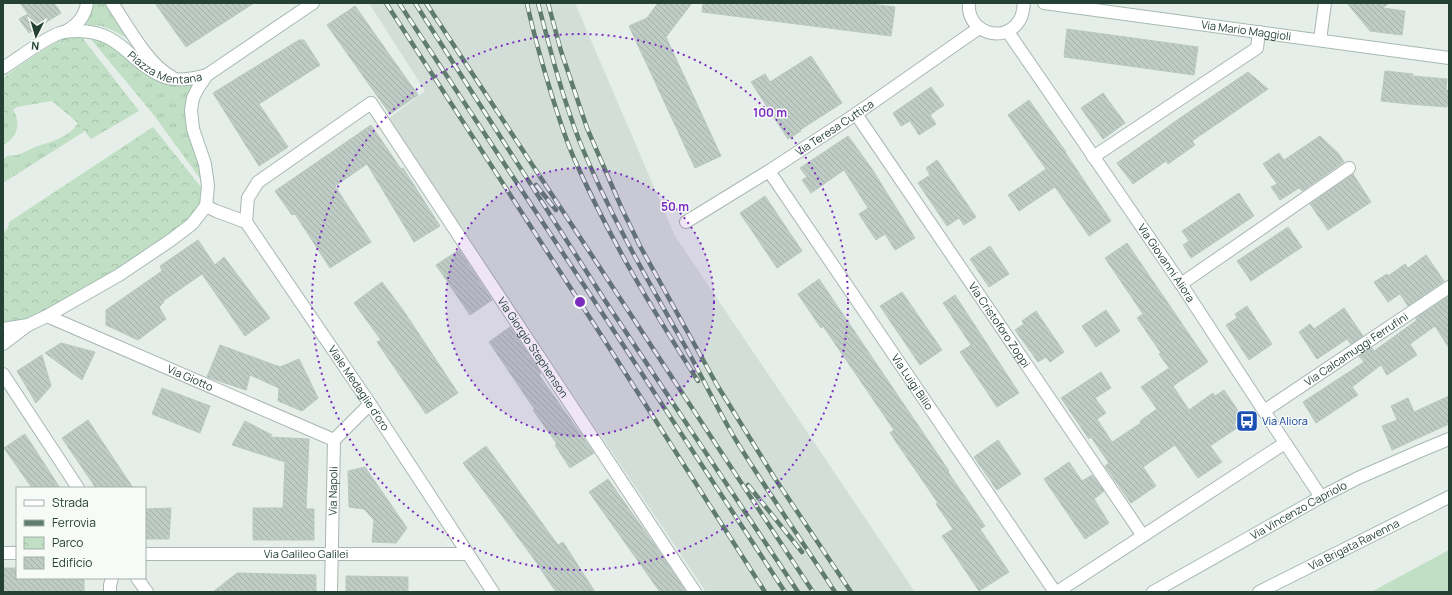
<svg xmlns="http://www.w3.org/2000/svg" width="1452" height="595" viewBox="0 0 1452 595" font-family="Manrope,sans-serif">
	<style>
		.built { fill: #d4ded9 }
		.grass { fill: url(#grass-tufts) }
		.park { fill: url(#park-crowns) }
		.pitch { fill: #c0dfc5 }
		.building { fill: url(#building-back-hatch); stroke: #b8c8c0 }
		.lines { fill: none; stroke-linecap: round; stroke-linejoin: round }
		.street-casing { stroke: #a8b7b0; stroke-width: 14 }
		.secondary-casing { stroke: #a5bab0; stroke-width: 14 }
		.street { stroke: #fff; stroke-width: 12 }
		.secondary { stroke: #fff; stroke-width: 12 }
		.rail-casing { stroke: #607c71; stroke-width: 4.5 }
		.rail { stroke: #f7fbf8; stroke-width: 3; stroke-dasharray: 9; stroke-linecap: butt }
		.ring { fill: none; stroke: #7b2cbf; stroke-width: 2; stroke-dasharray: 2 4 }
		.labels { text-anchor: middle; stroke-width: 3; stroke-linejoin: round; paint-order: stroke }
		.street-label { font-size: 11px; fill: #254136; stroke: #f7fbf8 }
		.transit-label { font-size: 11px; fill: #164399; stroke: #f7fbf8; text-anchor: start }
		.centre { fill: #7b2cbf; stroke: #f7fbf8; stroke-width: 2 }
		.ring-label { font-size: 12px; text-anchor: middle; font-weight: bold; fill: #7b2cbf; stroke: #f7fbf8; stroke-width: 3; stroke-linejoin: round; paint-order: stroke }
	</style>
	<defs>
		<pattern id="grass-tufts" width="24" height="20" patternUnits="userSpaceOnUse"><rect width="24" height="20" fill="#c0dfc5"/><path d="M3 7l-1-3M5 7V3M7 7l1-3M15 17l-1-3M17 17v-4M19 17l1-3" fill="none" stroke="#a5c1aa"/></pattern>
		<pattern id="park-crowns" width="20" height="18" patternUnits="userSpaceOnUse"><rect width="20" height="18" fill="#c0dfc5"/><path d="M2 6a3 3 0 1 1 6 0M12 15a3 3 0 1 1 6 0" fill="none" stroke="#a5c1aa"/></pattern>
		<pattern id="building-back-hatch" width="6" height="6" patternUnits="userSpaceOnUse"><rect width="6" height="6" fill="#beccc5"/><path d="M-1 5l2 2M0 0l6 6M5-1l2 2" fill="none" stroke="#a3b0aa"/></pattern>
	</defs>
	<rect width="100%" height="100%" fill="#e6eeea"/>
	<path class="built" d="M369,3h206l100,233 240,356h-209l-318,-473 37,-28z"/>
	<path class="grass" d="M96,3h10l15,21 11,18c-10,-7 -20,-13 -31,-16 -5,-1 -11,0 -16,-2l8,-19z
		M85,32l8,1 48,30 54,16 -2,20 14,89 -54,-74z
		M13,109c8,14 5,29 -10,36v-29z
		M78,123l7,8 -82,52v-24c7,-6 10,-2 18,-5 4,-2 9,-5 14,-7 17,-6 32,-8 43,-24z"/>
	<path class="park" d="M81,36l58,75 -48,28 -13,-16 -26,-22 -35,6 -14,9v-38l35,-25 26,-15z
		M153,127l52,65 -9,23 -71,51 -99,57 -23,5v-95l5,-5 1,-6z"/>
	<path class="pitch" d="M1449,550v42h-78z"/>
	<path class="building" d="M20,3h34l7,10 -32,20 -10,-14 9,-5z
		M155,3h99l-68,44z
		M658,3h34l-26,34 55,119 -26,12 -66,-142 18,-8z
		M703,3h158l34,4 -4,29 -189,-24z
		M1347,3h42l-6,5 22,3 -3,24 -32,-4z
		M355,6l63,89 -28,19 -63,-89z
		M1067,29l131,18 -4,28 -130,-18z
		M299,40h5l16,25 -61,39 29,43 -29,19 -46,-73z
		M811,56l31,47 -42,27 1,1 -13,8 -37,-57 14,-8 5,8z
		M1385,71l28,3 -1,2 35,3 -1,11 3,1 -2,16 -38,-3 -28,-3z
		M1248,72l20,17 -76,52 3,4 -27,19 -2,-3 -33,23 -16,-21 66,-47z
		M931,87l13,18 -14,10 6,9 -17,11 -9,-14 -9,5 -8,-13z
		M1103,93l22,30 -22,16 -22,-31z
		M1029,100l37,52h-1l46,69 -22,15 -34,-49 -36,24 -11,-16 38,-26 -38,-54z
		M371,125l30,44 2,-1 37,58 -26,16 -47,-78 -32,22 36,56 -41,26 -35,-54 -3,1 -17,-24z
		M848,136l24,33 43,69 -20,12 -10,-16 -9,6 -17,-26 9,-6 -24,-38 -33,23 -9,-13 5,-3 -7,-9z
		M1320,136l18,17 6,9 -42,29 -3,-3 -19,12 -9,-13 6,-3 -14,-20 16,-11 5,7z
		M937,160l39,57 -12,8 -5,-7 -12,8 -29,-43 12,-8 -4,-7z
		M1353,174l18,28 -43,28 -18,-26z
		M1239,193l15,23 -63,42 -8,-13 6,-4 -7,-10z
		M765,196l37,55 -25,17 -37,-55z
		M1288,227l14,20 -51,34 -14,-20z
		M198,240l17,25 9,-8 46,61 -25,18 -43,-62 -39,27 1,1 -5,5 7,12 -28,21 -32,-15v-15l56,-39 -2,-5z
		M1127,243l81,119 -35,24 16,24 24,-17 2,3 9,-6 19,28 -9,6 3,4 -27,18 12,16 -24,16 -23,-33 -32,22 13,19 -25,17 -26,-37 4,-3 -18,-26 -2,2 -28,-41 40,-26 10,16 -16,10 11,15 -9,6 15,23 29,-19 -1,-2 17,-12 -16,-22 28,-19 -10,-14 2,-1 -24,-35 6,-4 -38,-56z
		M990,246l19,28 -20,13 -19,-28z
		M459,250l33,50 -22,15 -34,-50z
		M1426,255l18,26 -36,25 -8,-12 -12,8 -14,-20 13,-8 1,2 17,-12 3,4z
		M819,279l130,192 -1,1 37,54 -5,3 29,43 -30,19 -37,-55 11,-7 -17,-25 2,-1 -48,-70 4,-3 -71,-104 -2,2 -23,-34z
		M382,282l21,28 55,83 -32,21 -49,-72 4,-2 -27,-37z
		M902,292l40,58 -22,15 -40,-59z
		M955,295l64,98 -22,14 -37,-55 11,-7 -28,-42z
		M1449,296v52l-14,-22 -25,18 7,11 -30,20 -6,-10 -29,22 6,8 -42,28 -13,-21 61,-40 -5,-6 13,-8 2,3 43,-31 -1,-2z
		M1247,306l25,38 -23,16 -23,-35 11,-7 -2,-4z
		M1344,308l19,28 -12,8 -4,-5 -30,20 -18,-27 11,-8 4,5z
		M1106,310l14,21 -24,16 -14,-21z
		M1036,311l28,41 -14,10 -4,-5 -8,5 -23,-32 9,-6 -2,-3z
		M510,327l31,46 -2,2 55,78 -24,15 -15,-23 2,-1 -24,-34h2l-46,-68z
		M61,343l34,9 -13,28 -37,-27z
		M220,345l60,22 19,-8 19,39 -16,13 -24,-10 1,-13 -29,-13 -4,15 -39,-13z
		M42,355l9,31 -15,17 -19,-32z
		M162,388l48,18 -10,27 -48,-19z
		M1449,396v28l-57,26 -10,-24 15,-6 -6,-14 17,-8 6,14z
		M88,420l45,68h-37l-34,-50z
		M245,421l27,14 -3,2 40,2 -3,70h8v31h-61v-32h30l2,-46 -53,-17z
		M25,434l35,54h-28l-28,-40z
		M998,440l23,34 -24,16 -23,-33z
		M486,446l72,99 5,-3 32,50h-39l-22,-33 -71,-96z
		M1069,462l13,19 10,-6 12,16 -10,8 15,24 -24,16 -41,-60z
		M365,467l42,61 -11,15 -24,-1 2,-22 -10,-11 -15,-2 -1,-36z
		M608,479l46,65 32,48h-26l-71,-100z
		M171,508l-2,31h-24v-30z
		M3,568h14v10h67v14h-81z
		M237,573l79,2v17h-103z
		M346,576l62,1v15h-62z"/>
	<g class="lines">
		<g class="street-casing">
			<g id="street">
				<path d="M112,3c15,22 36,62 60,74"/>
				<path d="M969,3c-3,29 35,42 50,18 4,-5 4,-12 5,-18"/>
				<path d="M66,31c12,-6 19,-15 21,-28"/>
				<path id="s1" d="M1008,32l173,252 83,127 57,86"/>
				<path d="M1320,40l5,-37"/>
				<path id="s2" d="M856,114l287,422"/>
				<path d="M1093,157l164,-109 2,-16"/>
				<path id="s3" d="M769,171l286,421"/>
				<path id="s4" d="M206,206l10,5 30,11 124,182 123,188"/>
				<path id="s5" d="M246,222l2,-24 10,-16 113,-79 324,489"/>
				<path id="s6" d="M686,222l83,-51 87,-57 123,-86"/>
				<path d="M1181,284l168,-116"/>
				<path id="s7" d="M47,316l287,124"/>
				<path d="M3,344l25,-19"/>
				<path d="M3,374l75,114"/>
				<path id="s8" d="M1264,411l185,-124"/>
				<path d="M3,553h14"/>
				<path id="s9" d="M145,554h323"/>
				<path d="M137,578l10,14"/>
				<path d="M110,592v-7l2,-7"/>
				<path id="s10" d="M331,592l3,-152 36,-36"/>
				<path d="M1057,592l228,-149"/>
			</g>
		</g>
		<g class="secondary-casing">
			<g id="secondary">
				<path id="s11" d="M1044,3l405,55"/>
				<path id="s12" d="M3,68c16,-10 40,-29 57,-35 6,-2 12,-2 18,-2 43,0 51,31 84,45 15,6 30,3 45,-1"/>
				<path d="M3,329l25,-4 19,-9 72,-41 52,-35 21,-16 14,-18 2,-20 -3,-22 -12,-35 -2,-19 2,-12 5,-10 9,-13 106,-72"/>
				<path id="s13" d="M1153,592l168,-95 37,-19 62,-27 29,-12"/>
				<path id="s14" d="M1259,592l190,-95"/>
			</g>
		</g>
		<use href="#street" class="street"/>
		<use href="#secondary" class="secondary"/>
		<g class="rail-casing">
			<path id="rail" d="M386,3l217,335 162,254
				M399,3l386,589
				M415,3l189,296 194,293
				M426,3l387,589
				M527,3c5,25 12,49 19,73 8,27 16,54 27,80 35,80 79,153 125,225
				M538,3c12,46 24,93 41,137 28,69 65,134 102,199 21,36 38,75 61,111 30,48 62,94 93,142
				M548,3l13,48 26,77 35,81 18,37 77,139 57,92 77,115
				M536,185l20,25
				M748,485l54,67"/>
		</g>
		<use href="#rail" class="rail"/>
	</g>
	<circle cx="580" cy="302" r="134" fill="#7b2cbf" fill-opacity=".12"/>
	<g class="ring">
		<circle cx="580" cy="302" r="134"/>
		<circle cx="580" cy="302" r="268"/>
	</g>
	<defs>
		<g id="bus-square" transform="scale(1.15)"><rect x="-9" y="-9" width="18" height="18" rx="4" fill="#1a4fb4" stroke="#f7fbf8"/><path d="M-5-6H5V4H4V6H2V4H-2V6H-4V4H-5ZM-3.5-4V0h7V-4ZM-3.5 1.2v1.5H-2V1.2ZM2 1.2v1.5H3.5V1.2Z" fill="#fff"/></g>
	</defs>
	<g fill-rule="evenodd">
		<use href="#bus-square" x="1247" y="421"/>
	</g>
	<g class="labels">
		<g class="street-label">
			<text dy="4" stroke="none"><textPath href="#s11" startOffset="204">Via Mario Maggioli</textPath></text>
			<text dy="4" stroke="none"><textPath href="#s12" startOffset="183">Piazza Mentana</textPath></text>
			<text dy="4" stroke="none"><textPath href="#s6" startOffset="176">Via Teresa Cuttica</textPath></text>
			<text dy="4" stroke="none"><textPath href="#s1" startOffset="280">Via Giovanni Aliora</textPath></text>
			<text dy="4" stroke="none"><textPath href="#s2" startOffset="255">Via Cristoforo Zoppi</textPath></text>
			<text dy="4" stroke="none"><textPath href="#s5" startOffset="474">Via Giorgio Stephenson</textPath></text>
			<text dy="4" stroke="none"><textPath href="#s8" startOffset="111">Via Calcamuggi Ferrufini</textPath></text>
			<text dy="4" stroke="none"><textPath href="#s7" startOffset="156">Via Giotto</textPath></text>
			<text dy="4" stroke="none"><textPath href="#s3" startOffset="255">Via Luigi Bilio</textPath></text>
			<text dy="4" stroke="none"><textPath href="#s4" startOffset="244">Viale Medaglie d'oro</textPath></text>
			<text dy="4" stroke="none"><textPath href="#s10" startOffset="101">Via Napoli</textPath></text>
			<text dy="4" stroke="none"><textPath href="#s13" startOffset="167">Via Vincenzo Capriolo</textPath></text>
			<text dy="4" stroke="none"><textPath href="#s14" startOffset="106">Via Brigata Ravenna</textPath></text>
			<text dy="4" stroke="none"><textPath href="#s9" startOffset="161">Via Galileo Galilei</textPath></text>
		</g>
		<g class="transit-label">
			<text x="1262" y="425">Via Aliora</text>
		</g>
	</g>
	<circle cx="580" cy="302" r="6" class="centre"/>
	<g class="ring-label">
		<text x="770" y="117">100 m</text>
		<text x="675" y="211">50 m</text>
	</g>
	<rect width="1452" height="595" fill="none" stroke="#254136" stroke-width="8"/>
	<rect x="16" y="487" width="130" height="92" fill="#f7fbf8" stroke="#a3b1aa"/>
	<rect x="24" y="500" width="20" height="6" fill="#ffffff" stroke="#a3b1aa"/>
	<text x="52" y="507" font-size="12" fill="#254136">Strada</text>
	<rect x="24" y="520" width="20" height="6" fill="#607c71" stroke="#a3b1aa"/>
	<text x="52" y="527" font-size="12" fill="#254136">Ferrovia</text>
	<rect x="24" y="537" width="20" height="12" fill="url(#park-crowns)" stroke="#a3b1aa"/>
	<text x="52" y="547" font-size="12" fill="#254136">Parco</text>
	<rect x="24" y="557" width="20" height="12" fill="url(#building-back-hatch)" stroke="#a3b1aa"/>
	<text x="52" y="567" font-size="12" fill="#254136">Edificio</text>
	<g transform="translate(36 36) rotate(185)" stroke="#f7fbf8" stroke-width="3" paint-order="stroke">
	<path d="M0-3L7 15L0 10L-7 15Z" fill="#254136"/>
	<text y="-6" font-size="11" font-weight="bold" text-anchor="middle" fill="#254136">N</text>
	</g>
</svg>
